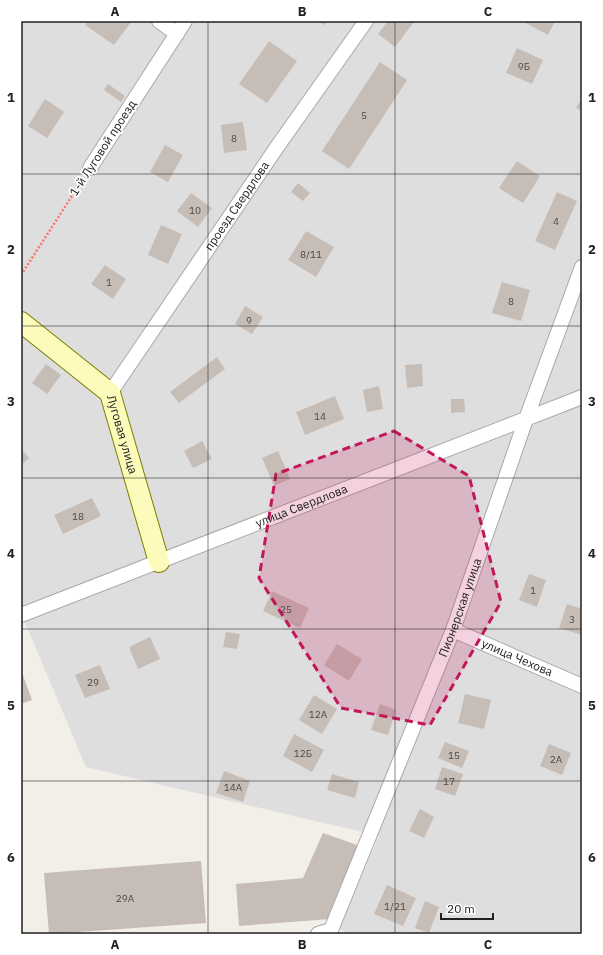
<svg xmlns="http://www.w3.org/2000/svg" width="603" height="955" viewBox="0 0 603 955" font-family="'IBM Plex Sans',sans-serif">
	<style>
		.residential { fill: #dfdede }
		.building { fill: #c7bdb7 }
		.lines { fill: none; stroke-linecap: round; stroke-linejoin: round }
		.street-casing { stroke: #a8a8a8; stroke-width: 16 }
		.secondary-casing { stroke: #7a8001; stroke-width: 22 }
		.path { stroke: #fe726c; stroke-width: 2.5; stroke-dasharray: 2 2; stroke-linecap: butt }
		.street { stroke: #fff; stroke-width: 14 }
		.secondary { stroke: #fcfbbc; stroke-width: 20 }
		.marked { fill: #c2185b; fill-opacity: 0.2; stroke: #c2185b; stroke-width: 3; stroke-dasharray: 8 5; stroke-linejoin: round }
		.grid { fill: none; stroke: #212121; stroke-width: 1; stroke-opacity: 0.55 }
		.labels { text-anchor: middle; stroke-width: 3.5; stroke-linejoin: round; paint-order: stroke }
		.number-label { font-size: 10px; fill: #4a4846 }
		.street-label { font-size: 12px; fill: #212121; stroke: #fff }
		.neatline { fill: none; stroke: #212121; stroke-width: 1.5 }
		.grid-label { font-size: 13px; text-anchor: middle; font-weight: bold; fill: #212121 }
	</style>
	<rect width="100%" height="100%" fill="#f2eee8"/>
	<path class="residential" d="M21,21h561v913h-231l-12,-5 40,-93 -293,-69 -65,-154z"/>
	<path class="building" d="M88,21h44l-18,24 -29,-20z
		M316,21h11l-2,4z
		M388,21l26,1 -19,25 -17,-13z
		M524,21h31l-7,14 -24,-13z
		M269,41l28,20 -30,42 -28,-19z
		M517,48l26,12 -11,24 -26,-11z
		M380,62l27,18 -58,89 -27,-18z
		M108,84l17,12 -4,6 -17,-12z
		M582,98v13l-6,-3z
		M45,99l19,13 -17,26 -19,-12z
		M243,122l4,28 -23,3 -3,-28z
		M165,145l18,10 -15,27 -18,-10z
		M517,161l23,15 -17,27 -24,-15z
		M298,183l12,10 -7,8 -12,-9z
		M557,192l20,9 -22,49 -20,-9z
		M191,193l21,15 -14,19 -21,-16z
		M161,225l21,9 -14,30 -20,-9z
		M306,231l28,16 -18,30 -28,-17z
		M105,265l21,14 -13,20 -22,-15z
		M502,282l28,8 -9,31 -29,-8z
		M245,306l18,11 -11,17 -17,-10z
		M217,357l8,12 -46,34 -9,-11z
		M46,364l15,11 -14,19 -15,-11z
		M422,364l1,22 -16,2 -2,-23z
		M379,386l4,23 -16,3 -4,-22z
		M335,396l9,23 -39,16 -9,-23z
		M451,399h13l1,13 -14,1z
		M202,441l10,18 -19,9 -9,-17z
		M21,449l8,9 -8,7z
		M278,451l12,28 -16,7 -12,-28z
		M92,498l9,18 -38,18 -9,-19z
		M529,574l17,6 -9,27 -18,-7z
		M272,591l37,17 -9,20 -37,-17z
		M567,604l15,5v26l-23,-7z
		M226,632l14,2 -3,15 -14,-2z
		M150,637l10,22 -22,10 -9,-22z
		M337,644l25,15 -13,22 -25,-16z
		M100,665l10,24 -25,9 -10,-23z
		M21,670l11,30 -11,4z
		M465,694l26,6 -7,29 -26,-6z
		M314,695l23,14 -15,25 -23,-14z
		M380,704l16,6 -8,25 -17,-5z
		M294,734l30,16 -12,22 -29,-16z
		M445,742l24,9 -7,17 -24,-10z
		M549,744l22,9 -9,22 -22,-9z
		M442,767l21,7 -8,22 -20,-7z
		M224,771l26,10 -7,21 -27,-9z
		M332,774l27,8 -4,16 -28,-8z
		M420,809l14,8 -10,21 -15,-7z
		M323,833l37,13 -29,73 -92,7 -3,-42 67,-6z
		M201,861l5,62 -157,11 -5,-61z
		M387,885l29,13 -13,28 -29,-12z
		M425,901l14,6 -10,26 -14,-5z"/>
	<g class="lines">
		<g class="street-casing">
			<g id="street">
				<path d="M159,21l18,13"/>
				<path d="M90,168l95,-147"/>
				<path id="s1" d="M110,393l167,-246 89,-126"/>
				<path id="s2" d="M21,615l561,-218"/>
				<path id="s3" d="M453,630l129,56"/>
				<path id="s4" d="M318,934l13,-4 122,-300 73,-211 56,-152"/>
			</g>
		</g>
		<g class="secondary-casing">
			<g id="secondary">
				<path id="s5" d="M21,322l89,71 49,169"/>
			</g>
		</g>
		<path class="path" d="M21,275l62,-96"/>
		<use href="#street" class="street"/>
		<use href="#secondary" class="secondary"/>
	</g>
	<path class="marked" d="M394,431l75,45 32,126 -71,123 -89,-17 -82,-130 17,-104z"/>
	<path class="grid" d="M208,21v913M395,21v913M21,174h561M21,326h561M21,478h561M21,629h561M21,781h561"/>
	<g class="labels">
		<g class="number-label">
			<text x="524" y="70">9Б</text>
			<text x="364" y="119">5</text>
			<text x="234" y="142">8</text>
			<text x="195" y="214">10</text>
			<text x="556" y="225">4</text>
			<text x="311" y="258">8/11</text>
			<text x="109" y="286">1</text>
			<text x="511" y="305">8</text>
			<text x="249" y="324">9</text>
			<text x="320" y="420">14</text>
			<text x="78" y="520">18</text>
			<text x="533" y="594">1</text>
			<text x="286" y="613">25</text>
			<text x="572" y="623">3</text>
			<text x="93" y="686">29</text>
			<text x="318" y="718">12А</text>
			<text x="303" y="757">12Б</text>
			<text x="454" y="759">15</text>
			<text x="556" y="763">2А</text>
			<text x="449" y="785">17</text>
			<text x="233" y="791">14А</text>
			<text x="125" y="902">29А</text>
			<text x="395" y="910">1/21</text>
		</g>
		<g class="street-label">
			<text transform="translate(103 148) rotate(-57)" y="4">1-й Луговой проезд</text>
			<text dy="4" stroke="none"><textPath href="#s1" startOffset="226">проезд Свердлова</textPath></text>
			<text dy="4" stroke="none"><textPath href="#s5" startOffset="157">Луговая улица</textPath></text>
			<text dy="4" stroke="none"><textPath href="#s2" startOffset="301">улица Свердлова</textPath></text>
			<text dy="4" stroke="none"><textPath href="#s4" startOffset="361">Пионерская улица</textPath></text>
			<text dy="4" stroke="none"><textPath href="#s3" startOffset="70">улица Чехова</textPath></text>
		</g>
	</g>
	<rect width="603" height="955" fill="none" stroke="#ffffff" stroke-width="44"/>
	<path d="M441 913v6h52v-6" fill="none" stroke="#212121" stroke-width="2"/>
	<text x="447" y="913" font-size="12" fill="#212121" stroke="#ffffff" stroke-width="3" paint-order="stroke">20 m</text>
	<rect x="22" y="22" width="559" height="911" class="neatline"/>
	<g class="grid-label">
		<text x="115" y="16">A</text>
		<text x="302" y="16">B</text>
		<text x="488" y="16">C</text>
		<text x="11" y="102">1</text>
		<text x="592" y="102">1</text>
		<text x="11" y="254">2</text>
		<text x="592" y="254">2</text>
		<text x="11" y="406">3</text>
		<text x="592" y="406">3</text>
		<text x="11" y="558">4</text>
		<text x="592" y="558">4</text>
		<text x="11" y="710">5</text>
		<text x="592" y="710">5</text>
		<text x="11" y="862">6</text>
		<text x="592" y="862">6</text>
		<text x="115" y="949">A</text>
		<text x="302" y="949">B</text>
		<text x="488" y="949">C</text>
	</g>
</svg>
